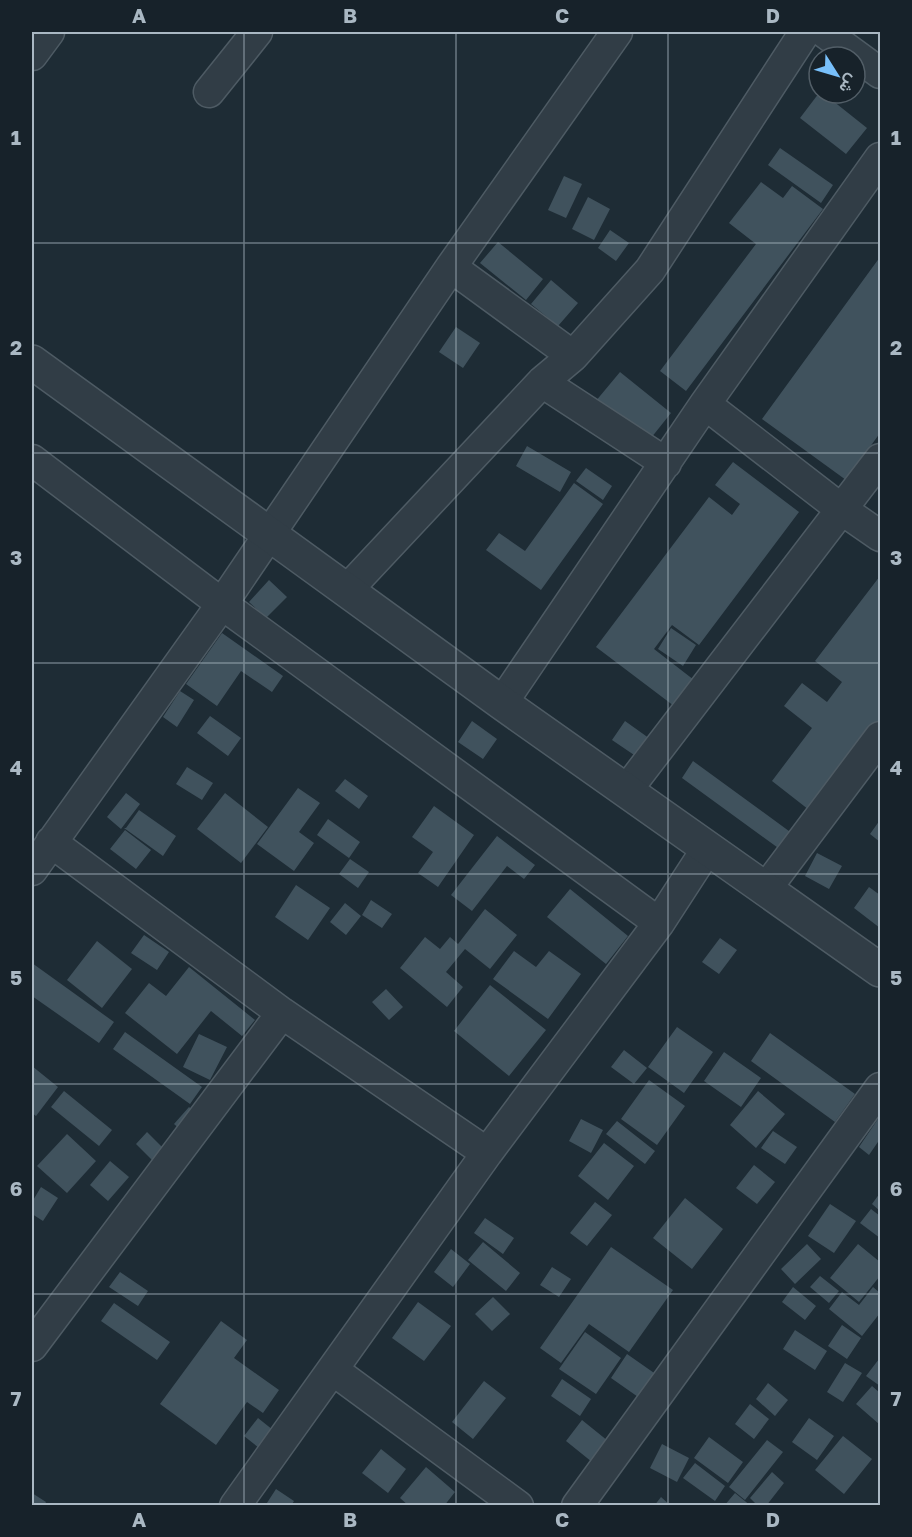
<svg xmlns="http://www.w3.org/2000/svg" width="912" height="1537" viewBox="0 0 912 1537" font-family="'Golos Text',Vazirmatn,sans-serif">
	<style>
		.building { fill: #40525d }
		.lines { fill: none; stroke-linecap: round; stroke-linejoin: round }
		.minor-casing { stroke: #4e5b64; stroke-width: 33 }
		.tertiary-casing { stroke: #4e5b64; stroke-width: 36 }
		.minor { stroke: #313d46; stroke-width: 30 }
		.tertiary { stroke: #313d46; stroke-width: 33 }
		.grid { fill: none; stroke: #aab8c3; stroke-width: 1.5; stroke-opacity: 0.55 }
		.neatline { fill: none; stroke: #aab8c3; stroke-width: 2 }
		.grid-label { font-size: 20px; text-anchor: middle; font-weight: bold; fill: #aab8c3 }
	</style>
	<rect width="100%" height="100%" fill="#1e2c35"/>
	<path class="building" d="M819,93h4l44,35 -21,26 -46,-36z
		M780,148l53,37 -12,18 -53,-38z
		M564,176l18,8 -16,34 -18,-8z
		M761,182l22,16 9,-12 31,23 -137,182 -26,-20 96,-127 -27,-21z
		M588,197l22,12 -16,31 -22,-11z
		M610,230l19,13 -13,18 -18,-13z
		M498,242l45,37 -17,21 -46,-37z
		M880,257v176l-34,47 -84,-61z
		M551,280l27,23 -20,23 -27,-22z
		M456,327l24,16 -17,25 -24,-16z
		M620,372l51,41 -24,30 -52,-41z
		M527,446l44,26 -11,20 -44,-26z
		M733,462l66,50 -100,133 -27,-20 -18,24 40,31 -20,26 -78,-59 113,-150 23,18 8,-11 -25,-19z
		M586,468l26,18 -9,14 -27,-19z
		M574,483l29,21 -62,86 -55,-40 13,-17 26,18z
		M880,576v149l-67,88 -41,-32 40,-53 -28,-22 18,-23 25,19 15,-20 -27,-21z
		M269,580l18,17 -21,21 -17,-16z
		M671,628l25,17 -13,21 -25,-17z
		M222,633l61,43 -11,16 -31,-21 -24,35 -31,-22z
		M180,691l14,9 -17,27 -14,-10z
		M210,716l31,22 -13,18 -31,-23z
		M472,721l25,18 -14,20 -25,-17z
		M625,721l28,20 -13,18 -28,-19z
		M693,761l100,73 -12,16 -99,-72z
		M187,767l26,16 -11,17 -26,-16z
		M345,779l23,17 -9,13 -24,-18z
		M298,788l22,15 -21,29 15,11 -20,28 -37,-27z
		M126,793l14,11 -19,25 -14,-12z
		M225,793l43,34 -27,36 -44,-34z
		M434,806l40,29 -36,52 -20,-14 15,-21 -21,-15z
		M139,810l37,26 -13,20 -39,-28h2z
		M328,819l32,23 -11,16 -32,-23z
		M880,820v22l-10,-8z
		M125,830l26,20 -15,19 -26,-20z
		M497,836l38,29 -11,14 -17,-13 -35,45 -21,-16z
		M817,853l25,13 -13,23 -24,-13z
		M350,859l19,13 -11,16 -19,-14z
		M296,885l34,23 -22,32 -33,-23z
		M869,887l11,8v33l-26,-20z
		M570,889l58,47 -22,28 -59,-47z
		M371,900l21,14 -10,14 -20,-13z
		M345,903l16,13 -15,19 -16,-13z
		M485,909l32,26 -27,34 -25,-20 -19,23 17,15 -16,20 -47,-39 25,-31 15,12 10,-12 8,7z
		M144,935l25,17 -12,18 -26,-17z
		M720,938l17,12 -18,24 -17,-12z
		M97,941l35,28 -30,39 -35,-28z
		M514,951l22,16 13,-16 32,23 -33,45 -55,-40z
		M32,963l82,59 -15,21 -67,-47z
		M189,967l66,53 -13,16 -31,-25 -34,43 -52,-41 24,-30 17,13z
		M490,985l56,45 -37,46 -55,-45z
		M386,989l17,18 -14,13 -17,-18z
		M677,1027l36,25 -29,41 -36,-26z
		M125,1032l77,55 -12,17 -77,-55z
		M770,1033l85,61 -20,28 -84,-61z
		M199,1034l28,13 -17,33 -27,-13z
		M624,1050l23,18 -13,16 -23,-17z
		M724,1052l37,26 -20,29 -37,-26z
		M32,1066l26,21 -22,29 -4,-3z
		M649,1080l36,26 -28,39 -36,-26z
		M64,1091l48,39 -13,16 -48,-39z
		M758,1091l27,23 -29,34 -26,-23z
		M189,1107l17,15 -15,17 -17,-15z
		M880,1116v23l-11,16 -10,-8z
		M581,1119l22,11 -12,23 -22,-12z
		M617,1121l38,30 -10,13 -39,-30z
		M773,1131l24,16 -12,17 -24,-16z
		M147,1132l16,16 -11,12 -16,-16z
		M67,1134l29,27 -29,32 -30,-27z
		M604,1143l30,23 -26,34 -30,-24z
		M110,1161l19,16 -21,24 -18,-16z
		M754,1165l21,17 -18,22 -21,-16z
		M41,1187l17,11 -15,23 -11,-7v-12z
		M880,1193v18l-8,-7z
		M685,1198l38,31 -31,40 -39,-31z
		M595,1202l17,13 -25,31 -17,-13z
		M830,1204l26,17 -22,32 -26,-17z
		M871,1209l9,7v22l-20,-15z
		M485,1218l29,20 -11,16 -29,-21z
		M483,1242l37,31 -14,18 -38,-31z
		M807,1244l14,15 -26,25 -14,-15z
		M858,1244l22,18v14l-21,26 -29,-24z
		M611,1247l62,43 -44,62 -40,-28 -28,39 -21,-15z
		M451,1249l19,15 -17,23 -19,-15z
		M552,1267l19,12 -12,18 -19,-12z
		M120,1272l28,19 -10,15 -29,-19z
		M820,1276l19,15 -10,12 -19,-16z
		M793,1287l23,19 -11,14 -23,-18z
		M873,1287l7,6v20l-18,23 -33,-27 13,-17 17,13z
		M493,1297l17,17 -18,17 -17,-17z
		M418,1302l33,24 -27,35 -32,-23z
		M114,1303l56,39 -13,18 -56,-39z
		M221,1321l26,19 -13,18 45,32 -16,23 -16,-11 -31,43 -56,-41z
		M842,1325l19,13 -14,21 -19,-13z
		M795,1330l32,21 -12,19 -32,-21z
		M585,1332l36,26 -25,36 -37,-25z
		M627,1354l30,21 -16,24 -30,-21z
		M879,1359l1,1v26l-14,-10z
		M845,1363l17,10 -19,29 -16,-10z
		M562,1379l29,20 -11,17 -29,-20z
		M484,1381l22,17 -33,41 -21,-17z
		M768,1383l20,17 -13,16 -19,-17z
		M872,1386l8,7 -1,31 -23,-20z
		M750,1404l19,15 -15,20 -19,-15z
		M258,1418l15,12 -14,18 -15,-12z
		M809,1418l25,18 -17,24 -25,-18z
		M582,1420l26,21 -16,21 -26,-21z
		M843,1436l29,23 -28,35 -29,-24z
		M709,1437l34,25 -15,21 -34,-25z
		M767,1440l16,12 -38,48 -16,-13z
		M662,1444l27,14 -12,24 -27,-14z
		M381,1449l25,20 -18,24 -26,-20z
		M695,1463l30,23 -10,15 -32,-23z
		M426,1467l29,25 -11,14h-35l-9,-8z
		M772,1472l12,11 -18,23h-8l-8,-8z
		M276,1489l18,12 -3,5h-26z
		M32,1493l14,9 -2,4h-12z
		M735,1493l16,13h-27z
		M661,1497l10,9h-17z"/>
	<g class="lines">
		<g class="minor-casing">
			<path id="minor" d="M824,32l56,41
				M32,55l17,-23
				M209,92l48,-60
				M451,267l122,89
				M542,382l124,81
				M705,404l136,105 39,27
				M32,460l190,144 437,319
				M347,590l195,-208 31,-26 77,-86 155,-238
				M502,703l203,-299 175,-246
				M626,791l254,-332
				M51,842l231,171 205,140
				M32,870l190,-266 229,-337 166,-235
				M765,890l115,-153
				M32,1346l250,-333
				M333,1370l185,136
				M235,1506l252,-353 172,-230 48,-74
				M577,1506l303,-418"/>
		</g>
		<g class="tertiary-casing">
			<path id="tertiary" d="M32,362l470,341 378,267"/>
		</g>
		<use href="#minor" class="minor"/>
		<use href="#tertiary" class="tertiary"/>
	</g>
	<path class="grid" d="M244,32v1474M456,32v1474M668,32v1474M32,243h848M32,453h848M32,663h848M32,874h848M32,1084h848M32,1294h848"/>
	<rect width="912" height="1537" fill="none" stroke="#17222a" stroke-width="66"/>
	<g transform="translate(837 75) rotate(127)"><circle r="28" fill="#17222a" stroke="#525e67" stroke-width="1.5"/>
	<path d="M0-4.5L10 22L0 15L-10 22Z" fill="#78c0fb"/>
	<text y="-9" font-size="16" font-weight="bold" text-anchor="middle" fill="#aab8c3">ش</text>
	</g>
	<rect x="33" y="33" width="846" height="1471" class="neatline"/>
	<g class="grid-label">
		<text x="139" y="23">A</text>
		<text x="350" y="23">B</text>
		<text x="562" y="23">C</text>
		<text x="773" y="23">D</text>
		<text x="16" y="145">1</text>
		<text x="896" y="145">1</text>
		<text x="16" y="355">2</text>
		<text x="896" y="355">2</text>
		<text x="16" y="565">3</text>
		<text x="896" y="565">3</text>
		<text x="16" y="775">4</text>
		<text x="896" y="775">4</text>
		<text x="16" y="985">5</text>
		<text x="896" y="985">5</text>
		<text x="16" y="1196">6</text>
		<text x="896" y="1196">6</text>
		<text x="16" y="1406">7</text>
		<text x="896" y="1406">7</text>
		<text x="139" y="1527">A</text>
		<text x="350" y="1527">B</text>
		<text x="562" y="1527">C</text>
		<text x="773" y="1527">D</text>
	</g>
</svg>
